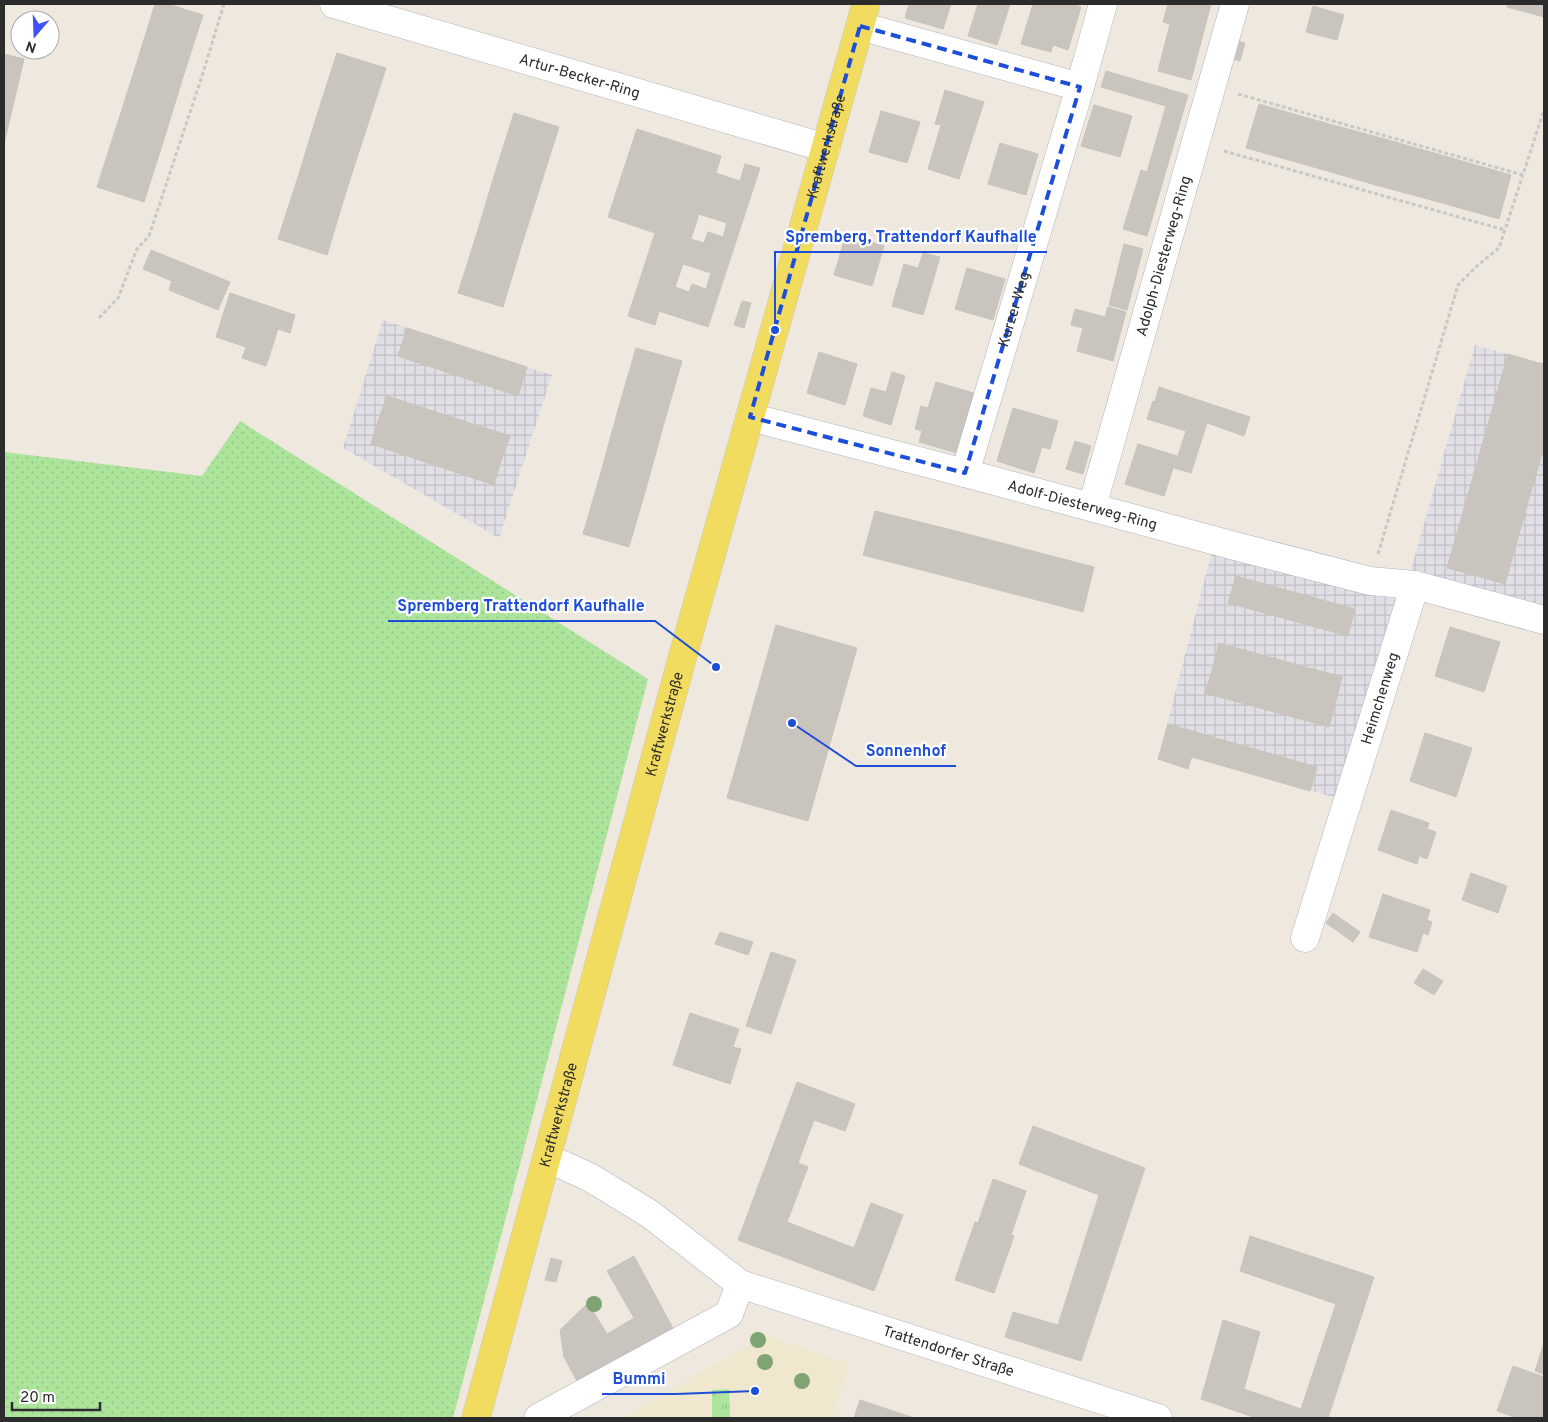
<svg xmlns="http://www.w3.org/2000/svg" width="1548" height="1422" viewBox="0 0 1548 1422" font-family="Overpass,sans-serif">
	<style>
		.industrial { fill: url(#industrial-grid) }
		.education { fill: #efe7ce }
		.grass { fill: url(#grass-dots) }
		.park { fill: url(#park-tufts) }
		.building { fill: #c9c5be; stroke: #c9c4b8; fill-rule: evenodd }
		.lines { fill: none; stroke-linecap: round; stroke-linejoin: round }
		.minor-casing { stroke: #b2b3bf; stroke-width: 29 }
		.major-casing { stroke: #c8c8c8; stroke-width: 29 }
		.path { stroke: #c8c8c8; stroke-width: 3; stroke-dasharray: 4 2.5; stroke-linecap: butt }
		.minor { stroke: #fff; stroke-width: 28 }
		.major { stroke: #f2dc5f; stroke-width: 28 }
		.tree { fill: #7fa372 }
		.marked { fill: none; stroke: #1d4ed8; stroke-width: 4; stroke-dasharray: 10 6; stroke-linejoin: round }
		.labels { text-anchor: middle; stroke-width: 4.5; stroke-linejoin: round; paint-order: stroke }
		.street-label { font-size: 15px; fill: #2c2c2c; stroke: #fff }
		.leader { fill: none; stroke: #1d4ed8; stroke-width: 2 }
		.callout-dot { fill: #1d4ed8; stroke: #fff; stroke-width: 2 }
		.callout-label { font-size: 16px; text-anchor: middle; font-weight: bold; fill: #1d4ed8; stroke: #fff; stroke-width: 4.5; stroke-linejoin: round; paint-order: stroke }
	</style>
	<defs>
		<pattern id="industrial-grid" width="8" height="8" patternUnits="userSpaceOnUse" patternTransform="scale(1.25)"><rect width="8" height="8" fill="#e1dfe6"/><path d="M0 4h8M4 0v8" fill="none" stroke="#c1c0c5"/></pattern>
		<pattern id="grass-dots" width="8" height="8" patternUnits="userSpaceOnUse" patternTransform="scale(1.25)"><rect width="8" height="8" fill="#ade49b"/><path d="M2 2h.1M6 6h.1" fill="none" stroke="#95c486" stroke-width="1.8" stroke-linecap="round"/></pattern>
		<pattern id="park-tufts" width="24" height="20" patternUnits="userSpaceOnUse" patternTransform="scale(1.25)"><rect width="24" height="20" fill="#ade49b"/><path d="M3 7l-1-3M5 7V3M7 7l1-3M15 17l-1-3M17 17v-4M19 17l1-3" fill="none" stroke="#95c486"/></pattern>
	</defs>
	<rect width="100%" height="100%" fill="#eee8de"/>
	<path class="industrial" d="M383,320l169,55 -53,163 -156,-90z
		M1475,345l69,19v248l-134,-39z
		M1212,551l189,50 -64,197 -145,-41 -4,12 -30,-10z"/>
	<path class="education" d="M766,1335l84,29 -18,54h-210z"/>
	<path class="grass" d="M240,421l408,258 -195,739h-449v-966l198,24z"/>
	<path class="park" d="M729,1389l1,29h-18v-28z"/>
	<path class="building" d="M155,4h13l35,11 -20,62 -46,-15z
		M909,4h42l-8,25 -38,-11z
		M978,4h32l-13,41 -29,-9z
		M1033,4h38l10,3 -13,43 -15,-5 -2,7 -30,-8z
		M1168,4h43l-20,76 -33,-9 12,-47 -7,-2z
		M1508,4h36v13l-37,-10z
		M1313,6l31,9 -7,25 -31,-8z
		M1238,41l7,2 -5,18 -7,-2z
		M337,53l49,15 -20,62 -49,-15z
		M4,54l20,5 -20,85z
		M137,62l46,15 -19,62 -47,-14z
		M1106,71l82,24 -41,141 -24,-7 18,-59 6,2 19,-66 -65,-19z
		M945,90l39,12 -25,77 -31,-10 13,-44 -6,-1z
		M1259,104l63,18 -12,44 -64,-18z
		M1094,105l38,11 -12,41 -39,-11z
		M881,111l39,11 -13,41 -38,-11z
		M514,113l45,14 -19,60 -45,-14z
		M317,115l49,15 -20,62 -48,-15z
		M1322,122l63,17 -13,45 -62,-18z
		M117,125l47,14 -20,63 -47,-15z
		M637,129l84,27 -5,17 24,8 5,-17 15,4 -52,159 -49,-16 -4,14 -27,-9 27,-83 -47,-16zM699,214l28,9 -4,14 -15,-5 -4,11 -13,-4zM683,264l28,9 -5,16 -14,-5 -3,8 -14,-5z
		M1385,139l63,18 -13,44 -63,-17z
		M1000,143l38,11 -12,41 -38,-11z
		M1448,157l63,18 -12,44 -64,-18z
		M495,173l45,14 -19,60 -44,-14z
		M298,177l48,15 -19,63 -49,-16z
		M477,233l44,14 -18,60 -45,-14z
		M846,234l38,12 -12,40 -38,-11z
		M1124,244l19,5 -16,61 -18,-5z
		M151,250l79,32 -12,28 -49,-20 3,-9 -29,-12z
		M923,253l17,4 -17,58 -31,-9 12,-42 14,4z
		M967,268l38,11 -12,41 -38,-11z
		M230,293l65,22 -5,18 -12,-4 -12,37 -24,-8 4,-11 -30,-10z
		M742,301l9,2 -7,25 -10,-3z
		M1108,307l18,5 -13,49 -36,-10 6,-23 -12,-3 4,-16 30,8z
		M407,328l120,39 -9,29 -120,-40z
		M636,348l46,13 -18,62 -46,-13z
		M819,352l38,12 -12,41 -38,-12z
		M1508,354l27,8 -61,213 -27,-7z
		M1535,362l9,2v82l-39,138 -31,-9z
		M892,372l13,4 -14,49 -28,-9 8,-28 15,4z
		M936,382l38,11 -17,60 -38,-11 3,-11 -7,-2 6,-23 7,2z
		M1159,387l91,30 -6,19 -37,-13 -16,50 -17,-5 12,-37 -39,-12 6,-18 2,1z
		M387,396l123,40 -9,25 -123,-40z
		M1013,408l45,13 -8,28 -8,-2 -8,26 -37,-12z
		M618,410l46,13 -17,62 -46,-13z
		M378,421l123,40 -7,24 -123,-41z
		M1075,441l16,5 -8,28 -17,-5z
		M1138,444l39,12 -13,40 -39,-12z
		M601,472l46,13 -18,62 -46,-13z
		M875,511l73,18 -11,45 -74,-19z
		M948,529l73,19 -11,45 -73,-19z
		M1021,548l73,19 -11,45 -73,-19z
		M1236,576l119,33 -7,27 -120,-33z
		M776,625l81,23 -49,173 -81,-23z
		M1450,627l50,15 -16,50 -49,-16z
		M1219,643l123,34 -6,24 -123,-34z
		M1213,667l123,34 -7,26 -124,-34z
		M1168,724l31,9 -11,36 -30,-10z
		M1199,733l118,34 -7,24 -118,-34z
		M1425,733l47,15 -16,49 -46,-16z
		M1391,810l38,13 -2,6 9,3 -9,27 -8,-3 -2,8 -39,-14z
		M1471,873l36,13 -9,27 -36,-13z
		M1383,894l47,16 -3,10 5,2 -4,13 -5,-2 -6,19 -48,-15z
		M1333,913l27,19 -7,10 -27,-19z
		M720,932l33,10 -5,13 -33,-11z
		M771,952l25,8 -25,74 -25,-8z
		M1423,969l20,12 -9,14 -20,-12z
		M690,1013l49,16 -6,18 8,2 -11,35 -57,-19z
		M797,1082l58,22 -10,27 -31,-11 -16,43 10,4 -21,55 67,26 17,-45 32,12 -29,76 -136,-51z
		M1033,1126l112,42 -64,193 -76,-24 8,-25 45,13 41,-130 -80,-31z
		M993,1179l33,12 -15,44 3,1 -20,57 -39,-13 20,-58 3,1z
		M1250,1236l124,41 -46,141h-72l-55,-19 22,-79 37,12 -16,57 57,20 35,-105 -96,-33z
		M634,1256l40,74 -96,53 -14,-26 -4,-27 28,-27 19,31 27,-16 -27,-47z
		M551,1258l11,3 -6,21 -11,-2z
		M1544,1343v31l-9,-3z
		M1513,1366l31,11v41h-27l-20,-7z
		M860,1400l54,18h-60z"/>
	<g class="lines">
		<g class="minor-casing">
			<g id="minor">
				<path id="s1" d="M334,4l492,144"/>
				<path d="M860,26l220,61"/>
				<path id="s2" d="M750,417l215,56 266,72 139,36 45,4 129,35"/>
				<path id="s3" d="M965,473l115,-386 23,-83"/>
				<path id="s4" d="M1092,507l143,-503"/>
				<path id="s5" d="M1305,938l110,-353"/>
				<path id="s6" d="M546,1159l17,6 28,13 59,36 90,70 418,134"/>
				<path d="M538,1418l191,-104 11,-30"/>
			</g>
		</g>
		<g class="major-casing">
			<g id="major">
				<path id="s7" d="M476,1418l207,-763 183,-651"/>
			</g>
		</g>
		<path class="path" d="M1238,94l285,81
			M1224,151l281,79
			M99,318l19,-20 19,-49 12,-13 53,-160 22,-72
			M1378,554l80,-269 19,-19 22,-18 45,-138"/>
		<use href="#minor" class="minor"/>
		<use href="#major" class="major"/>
	</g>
	<g class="tree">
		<circle cx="594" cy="1304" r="8"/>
		<circle cx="758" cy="1340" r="8"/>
		<circle cx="765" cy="1362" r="8"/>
		<circle cx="802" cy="1381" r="8"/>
	</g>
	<path class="marked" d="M860,26l220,61 -115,386 -215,-56z"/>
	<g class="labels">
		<g class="street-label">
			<text dy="5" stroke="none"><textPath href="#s1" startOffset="256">Artur-Becker-Ring</textPath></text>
			<text dy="5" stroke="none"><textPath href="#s7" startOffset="1319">Kraftwerkstraße</textPath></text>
			<text dy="5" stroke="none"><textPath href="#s4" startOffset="261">Adolph-Diesterweg-Ring</textPath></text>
			<text dy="5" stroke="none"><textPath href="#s3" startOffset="171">Kurzer Weg</textPath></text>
			<text dy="5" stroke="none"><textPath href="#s2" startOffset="344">Adolf-Diesterweg-Ring</textPath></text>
			<text dy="5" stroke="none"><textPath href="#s5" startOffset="251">Heimchenweg</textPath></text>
			<text dy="5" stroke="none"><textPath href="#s7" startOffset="719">Kraftwerkstraße</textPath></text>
			<text dy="5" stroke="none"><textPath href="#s7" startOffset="314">Kraftwerkstraße</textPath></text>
			<text dy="5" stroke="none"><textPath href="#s6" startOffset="451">Trattendorfer Straße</textPath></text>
		</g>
	</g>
	<path class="leader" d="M775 330L775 252H1047M716 667L655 621H388M792 723L856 766H956M755 1391L676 1394H602"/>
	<g class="callout-dot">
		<circle cx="775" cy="330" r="5"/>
		<circle cx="716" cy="667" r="5"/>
		<circle cx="792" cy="723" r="5"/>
		<circle cx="755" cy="1391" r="5"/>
	</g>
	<g class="callout-label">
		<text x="911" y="242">Spremberg, Trattendorf Kaufhalle</text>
		<text x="521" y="611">Spremberg Trattendorf Kaufhalle</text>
		<text x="906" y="756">Sonnenhof</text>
		<text x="639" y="1384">Bummi</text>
	</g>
	<rect width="1548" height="1422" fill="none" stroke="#2c2c2c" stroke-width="10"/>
	<g transform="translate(35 35) rotate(199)"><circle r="24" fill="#ffffff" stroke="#ababab"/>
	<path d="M0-4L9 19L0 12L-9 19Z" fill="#3e50fb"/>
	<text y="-8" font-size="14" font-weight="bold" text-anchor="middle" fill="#2c2c2c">N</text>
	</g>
	<path d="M12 1402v8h88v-8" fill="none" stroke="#2c2c2c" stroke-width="2.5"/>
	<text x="20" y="1402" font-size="15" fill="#2c2c2c" stroke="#ffffff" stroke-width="4" paint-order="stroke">20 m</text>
</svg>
